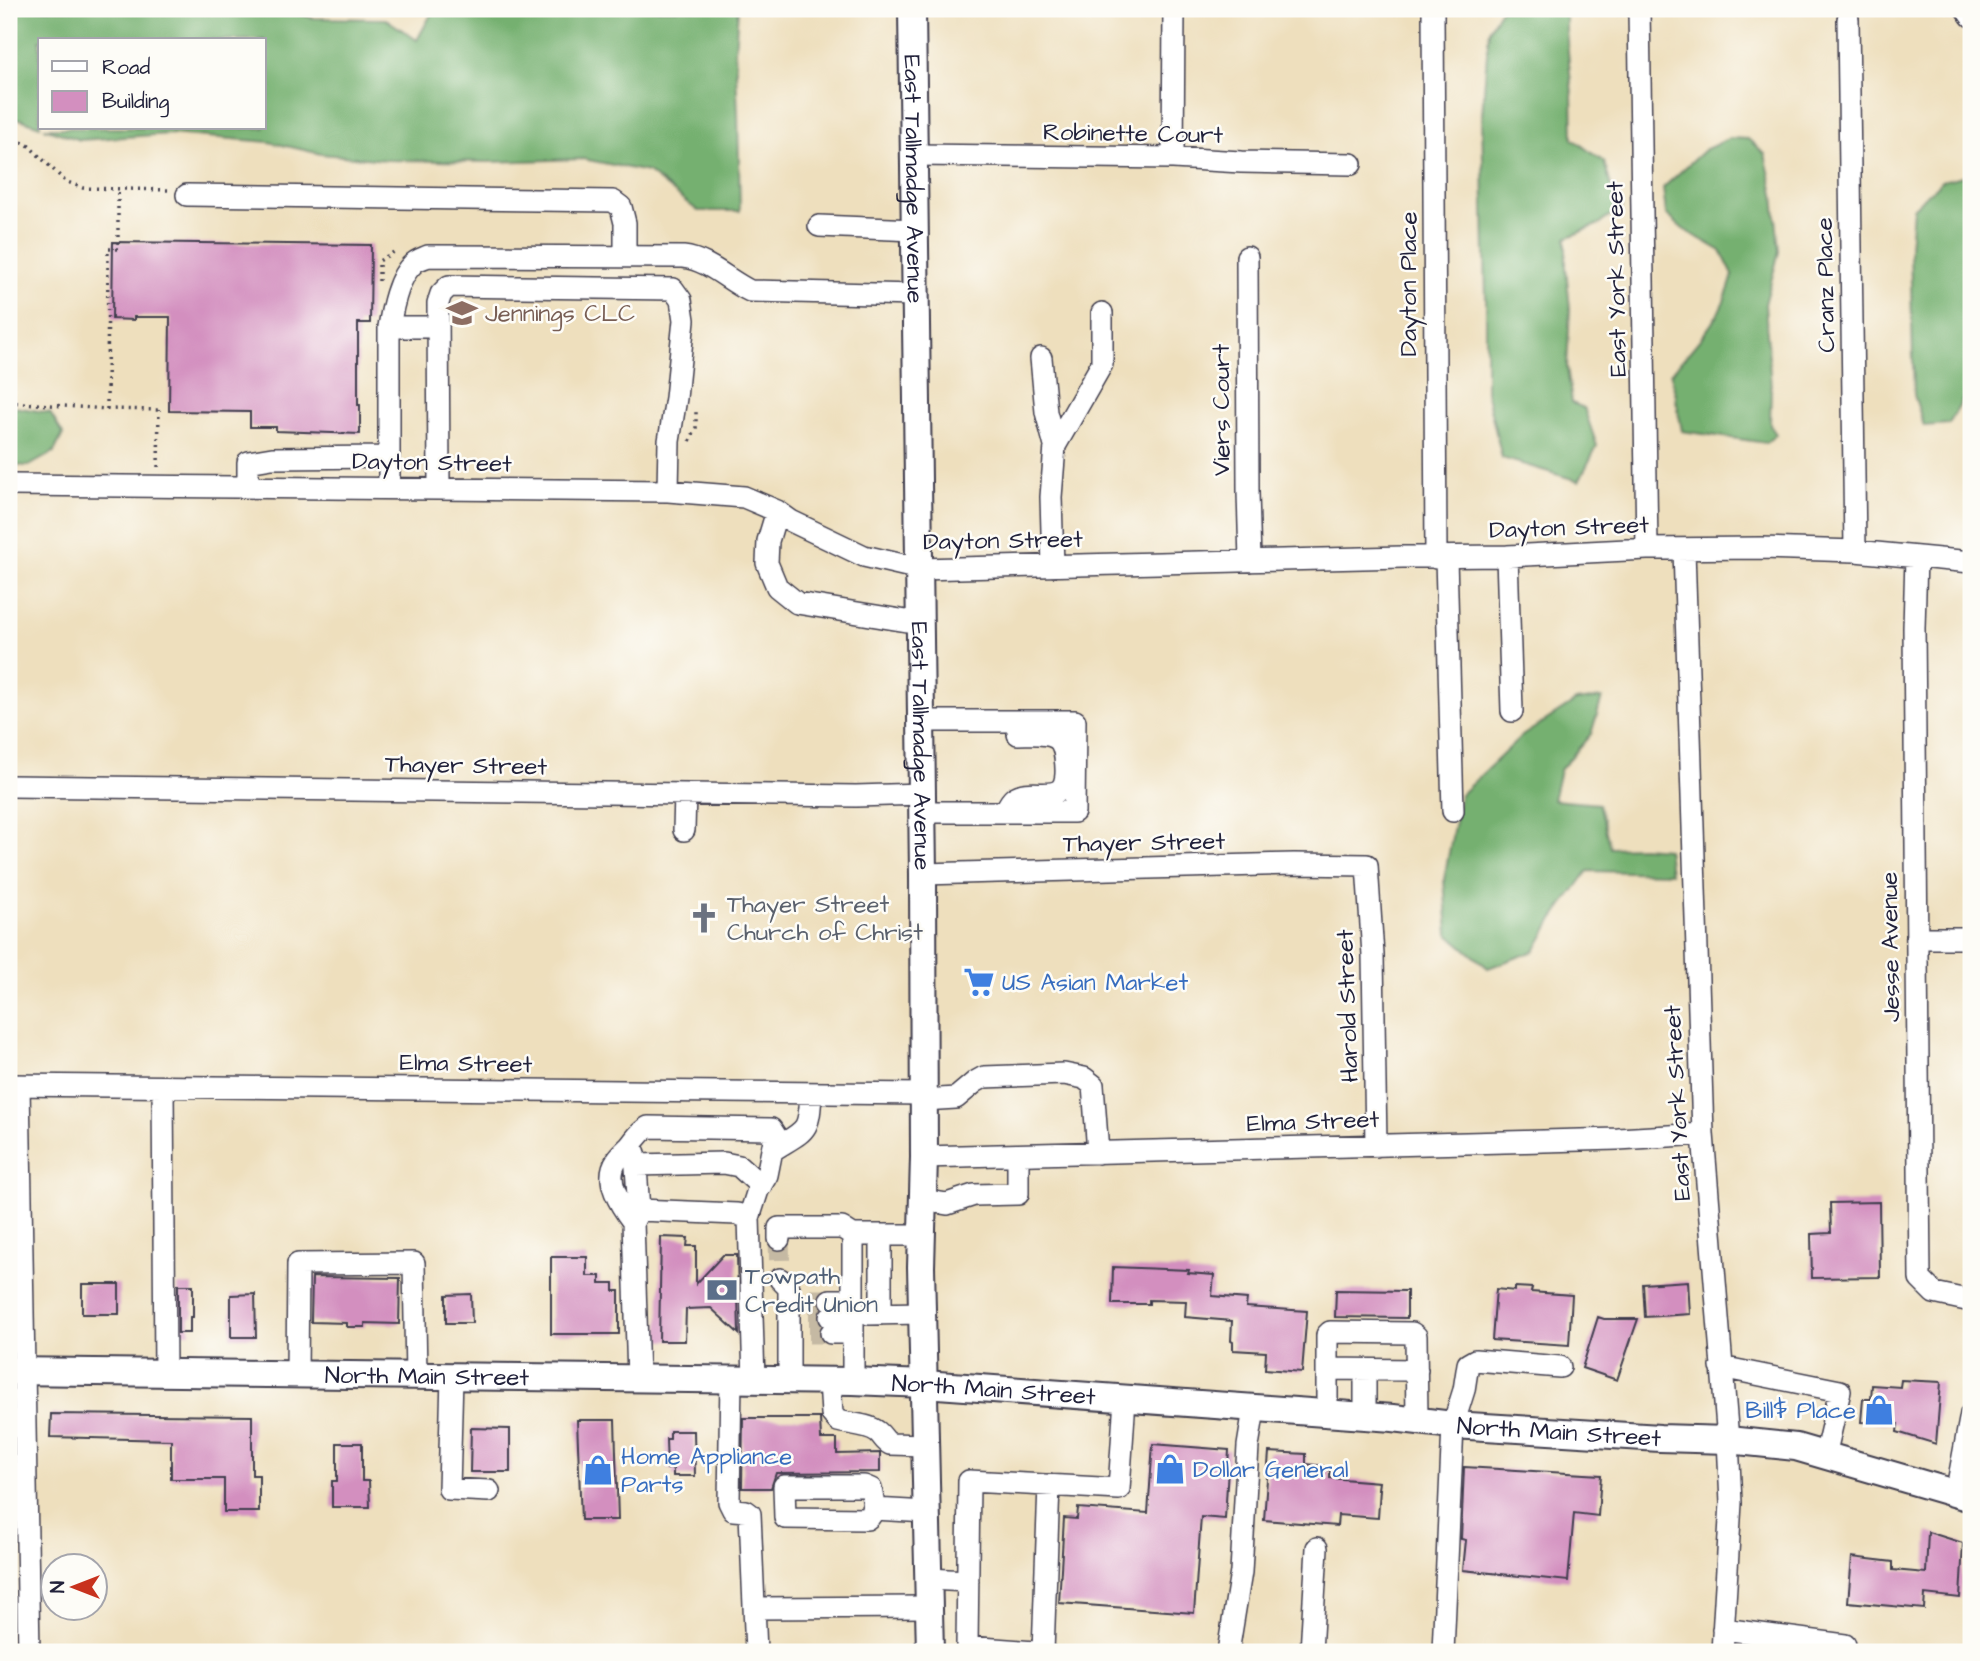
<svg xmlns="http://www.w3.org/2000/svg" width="1980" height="1661" viewBox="0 0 1980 1661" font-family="'Architects Daughter',sans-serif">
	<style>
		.forest { fill: #75b06f; stroke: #4c6955; stroke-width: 2 }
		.building { fill: #d38fbf }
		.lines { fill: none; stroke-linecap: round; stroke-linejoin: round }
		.minor-tunnel { stroke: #c5b9a3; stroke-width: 21; stroke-dasharray: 21 10; stroke-linecap: butt }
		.minor-casing { stroke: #413e4e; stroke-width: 24 }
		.major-casing { stroke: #413e4e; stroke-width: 30 }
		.path { stroke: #413e4e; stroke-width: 3.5; stroke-dasharray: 2 5; stroke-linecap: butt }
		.minor { stroke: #fff; stroke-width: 21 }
		.major { stroke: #fff; stroke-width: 26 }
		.labels { text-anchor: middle; stroke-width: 5; stroke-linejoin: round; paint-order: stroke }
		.street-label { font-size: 24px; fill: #22223b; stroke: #fdfcf7 }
		.education-label { font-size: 24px; fill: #785e54; stroke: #fdfcf7; text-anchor: start }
		.worship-label { font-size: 24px; fill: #5b616d; stroke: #fdfcf7; text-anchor: start }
		.shop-label { font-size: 24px; fill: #366cbe; stroke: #fdfcf7; text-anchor: start }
		.service-label { font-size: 24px; fill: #4e5e75; stroke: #fdfcf7; text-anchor: start }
	</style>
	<rect width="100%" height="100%" fill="#fdfcf7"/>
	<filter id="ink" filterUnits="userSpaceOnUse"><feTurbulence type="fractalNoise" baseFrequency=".0143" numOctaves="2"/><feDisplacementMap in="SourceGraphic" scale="14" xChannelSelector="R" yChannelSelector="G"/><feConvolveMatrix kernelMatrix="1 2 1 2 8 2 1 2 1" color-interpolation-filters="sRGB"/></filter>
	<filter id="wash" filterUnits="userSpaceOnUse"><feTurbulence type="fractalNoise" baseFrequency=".00686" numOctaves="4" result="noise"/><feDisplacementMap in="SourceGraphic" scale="28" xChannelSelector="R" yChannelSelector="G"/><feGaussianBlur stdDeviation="1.57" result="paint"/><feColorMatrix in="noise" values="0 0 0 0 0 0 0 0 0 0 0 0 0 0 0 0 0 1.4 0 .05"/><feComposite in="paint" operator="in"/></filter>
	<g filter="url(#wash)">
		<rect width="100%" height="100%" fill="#eedfbd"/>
		<path class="forest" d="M9,9h274l29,9 74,1 31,21 17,-31h304l-3,42 3,61 2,99h-42l-50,-39 -65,-13 -94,3 -103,-2 -65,-6 -52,-12 -99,-8 -90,6 -36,-12h220v-88h-224v86l-20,-7 -11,1z
			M1501,9h65v21l6,64 1,45 31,23 7,24 11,22 -23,16 -33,14v30l4,41 -3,58 5,36 12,5 13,38 -18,35 -77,-23 -16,-67v-92l-4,-184 7,-85z
			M1730,138l18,1 17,15 9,40 5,58 -14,52 6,84 -1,37 6,9 -10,9 -84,-12 -11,-58c30,-35 50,-53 62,-98l-12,-24 -38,-22 -17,-15 -3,-26 41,-38z
			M1971,174v211l-22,39 -25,2 -10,-31 -4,-147 3,-40 29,-27z
			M9,406l41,7 13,21 -9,18 -25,14 -20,-1z
			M1602,698l-11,36 -31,36 -7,30 46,4 11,44 32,-1 25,2 3,24 -82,-2 -35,48 -18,32 -47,17 -40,-34 -4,-55 16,-84 62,-59 54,-35z"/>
		<g id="blocks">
			<path class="building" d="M113,242l258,3 -1,78h-12v82h2v29l-84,-3v-4h-26v-15l-81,-1 1,-94h-36v3l-22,-1z
				M1879,1202l1,75 -68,1 -1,-44 20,-1 -1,-30z
				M661,1237l27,1 -1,8h9v38l27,-29h14l2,79 -28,-26 -25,1 -1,32h-26z
				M551,1257h36v19h13v7h14v8h5v43h-68z
				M1113,1267l76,3 -1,3 26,2 -2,21 35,3 -1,8 61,4 -5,61 -37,-3 1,-17 -33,-2v-8l-2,-1 1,-20 -47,-4 1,-16 -37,-1v4h-37z
				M312,1277l88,1 -1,46 -34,-1v4h-18v-4l-36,-1z
				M1688,1281l2,33 -45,3 -2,-33z
				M82,1284h37v30h-37z
				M178,1285h15v32h-3v16h-12z
				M1515,1287l17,1 -1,4 41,3 -3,50 -77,-5 4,-51 19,2z
				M1336,1290l71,1v27l-72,-1z
				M255,1294l1,43h-25v-42z
				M471,1294l1,29h-26v-28z
				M1598,1317l6,2h34l-21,61 -35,-12z
				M1901,1380l40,2 -5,62 -39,-12 1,-8 -37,-2 2,-23h8l1,-14 28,2z
				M51,1414l201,2v59h7v37h-35v-33h-53v-39l-121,-3z
				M743,1418h77l1,21h16v15l43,-1v19l-104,1 -5,15h-29z
				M577,1420h38l3,100h-37z
				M471,1428l39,1v43h-40z
				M670,1431h24l1,45h-22v-7h-6l-1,-30h4z
				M337,1443h25v38h7l1,26h-38v-26h5z
				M1153,1444l76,6 -4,69 -24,-2 -7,96 -135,-10 5,-85 13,1 1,-11 70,5z
				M1269,1452l37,2v10l17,2v3l7,1v8l49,4 -1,7h2l-2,29 -40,-3 -1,11 -73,-6z
				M1464,1467l137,8 -3,41 -24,-3 -6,68 -105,-11 3,-30 -5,-1z
				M1928,1532l35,11 -3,55 -35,-4 -1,15 -76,-7 4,-45 41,5v8l33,3z"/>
		</g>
	</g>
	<g filter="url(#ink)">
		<use href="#blocks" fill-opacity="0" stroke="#413e4e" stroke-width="2"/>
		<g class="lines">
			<path class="minor-tunnel" d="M779,1239l1,40
				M810,1300h20
				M809,1317h21
				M809,1333h22"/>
			<g class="minor-casing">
				<path id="minor" d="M1433,9l3,549
					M1639,9l8,540
					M1966,9l5,7
					M1848,19l7,532
					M915,155l258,3 68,4 110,2
					M1173,158l1,-149
					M187,195l426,6 8,6 4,16v33
					M819,226l96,4
					M1247,257l1,235 2,69
					M389,327h49
					M1041,358l5,54 9,34
					M9,485l659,6 76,6 33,14 14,10 73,35 56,13 483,-12 104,-1 140,-7 114,-1 94,3 116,11
					M248,487v-25l24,-4 117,-1
					M389,488v-161c3,-18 9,-50 24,-63 3,-4 11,-6 15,-8l255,1c26,3 44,23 67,34l165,4
					M439,488l-1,-185 3,-9 8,-8 224,3 8,11 3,20 -8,78 -7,43 -1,50
					M777,511l-9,30 -1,22 10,24 20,16 122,20
					M1684,550l19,584 25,306 3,63 -9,149
					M1507,556l5,155
					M1916,557l-2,71 6,651 14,14 37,8
					M1446,558l7,253
					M1053,566l-2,-69 4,-51 47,-82v-51
					M920,721h155l-1,91h-152
					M9,786l847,10 66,-2
					M1005,812c2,-4 5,-11 9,-14 21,-15 59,16 51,-41 -1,-7 -2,-15 -9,-19 -10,-6 -26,-4 -38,-4
					M684,830l1,-36
					M923,874l371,-10 73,1 6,90 3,191
					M1918,938h53
					M9,1085l914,9
					M19,1086l10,566
					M163,1087l2,287
					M923,1100l33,-2 19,-16 9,-5 80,-3 20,4 9,7 5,68
					M773,1150c33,-21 36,-16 38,-57
					M635,1153l4,57
					M924,1157l694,-18 85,-5
					M636,1165l88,-2 15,3 22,20
					M923,1200l24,4 27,-9 44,-1v-39
					M633,1222c-12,-16 -30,-42 -16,-62 3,-5 8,-9 12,-13 8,-9 8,-13 19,-20l123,2 4,6 -8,40 -9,15 -9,28
					M881,1235v79
					M779,1239v-11h63l11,7
					M780,1279l9,9v92
					M830,1300h23
					M869,1314l53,-1
					M830,1317h23
					M831,1333h22
					M1721,1367l119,24 -15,65
					M1327,1369l90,1
					M297,1375l1,-111 116,-1 2,113
					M452,1376l-3,113 40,2
					M638,1378l-5,-156 6,-12 98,4 12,4 5,162
					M731,1379l-2,123 4,8 13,1 4,3 6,138
					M830,1380l2,34 6,7c11,3 30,3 40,11 5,4 6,9 12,12l35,1
					M853,1381v-146h69
					M1327,1413v-78l3,-3 82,1 4,3 1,85
					M1365,1416v-46
					M784,1486h80l7,3c2,11 6,23 -4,30l-82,-1z
					M1956,1494l15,-80
					M874,1509l53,3
					M928,1579l40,2
					M755,1608l174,-1
					M1723,1629l122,16 -1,7
					M1035,1652l-68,-5 2,-166 150,8 6,-90
					M1043,1652l6,-167
					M1228,1652l13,-80 7,-126 6,-37
					M1311,1652l6,-104
					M1443,1652l10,-227 11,-35 4,-26 7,-4 85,7"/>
			</g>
			<g class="major-casing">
				<g id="major">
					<path id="s1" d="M912,9l11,865 1,283 -3,110 9,385"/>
					<path id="s2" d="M9,1371l844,10 71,3 469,34 60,7 207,13 68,2 68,7 175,51"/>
				</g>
			</g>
			<path class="path" d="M9,136l19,9 37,36 18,7 86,2
				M379,281v-20l18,-11
				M9,402l98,7 55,1
				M107,409l1,-160h10v-59
				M690,441l6,-13v-20
				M158,467l1,-57"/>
			<use href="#minor" class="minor"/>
			<use href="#major" class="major"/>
		</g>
	</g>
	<defs>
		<g id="school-bare" transform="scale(2.415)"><path d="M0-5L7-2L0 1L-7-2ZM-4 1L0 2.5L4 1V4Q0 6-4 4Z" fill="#8d6e63" stroke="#fdfcf7" stroke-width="2.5" paint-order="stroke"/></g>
		<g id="church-bare" transform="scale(2.415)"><path d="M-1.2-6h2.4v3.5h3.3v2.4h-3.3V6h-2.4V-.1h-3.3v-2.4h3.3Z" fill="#6b7280" stroke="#fdfcf7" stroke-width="2.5" paint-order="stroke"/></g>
		<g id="supermarket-bare" transform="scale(2.415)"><path d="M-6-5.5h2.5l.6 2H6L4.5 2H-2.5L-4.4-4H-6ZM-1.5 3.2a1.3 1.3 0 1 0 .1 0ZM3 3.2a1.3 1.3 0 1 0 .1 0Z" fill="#3f7fe0" stroke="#fdfcf7" stroke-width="2.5" paint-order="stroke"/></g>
		<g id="bank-bare" transform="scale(2.415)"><path d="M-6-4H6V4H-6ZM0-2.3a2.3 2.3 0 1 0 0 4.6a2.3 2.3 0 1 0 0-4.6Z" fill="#5c6f8a" stroke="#fdfcf7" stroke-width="2.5" paint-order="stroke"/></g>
		<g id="shop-bare" transform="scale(2.415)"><path d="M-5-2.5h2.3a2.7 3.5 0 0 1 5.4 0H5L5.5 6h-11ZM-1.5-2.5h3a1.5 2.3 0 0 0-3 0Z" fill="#3f7fe0" stroke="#fdfcf7" stroke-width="2.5" paint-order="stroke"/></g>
	</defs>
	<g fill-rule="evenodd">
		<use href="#school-bare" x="462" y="313"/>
		<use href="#church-bare" x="704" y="918"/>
		<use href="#supermarket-bare" x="979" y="982"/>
		<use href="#bank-bare" x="722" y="1290"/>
		<use href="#shop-bare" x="1879" y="1410"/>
		<use href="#shop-bare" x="1170" y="1469"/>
		<use href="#shop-bare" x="598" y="1470"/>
	</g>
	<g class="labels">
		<g class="street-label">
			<text transform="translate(1133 133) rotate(1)" y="8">Robinette Court</text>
			<text dy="8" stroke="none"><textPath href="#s1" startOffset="170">East Tallmadge Avenue</textPath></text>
			<text transform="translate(1616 279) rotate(-91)" y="8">East York Street</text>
			<text transform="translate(1408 284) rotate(-90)" y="8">Dayton Place</text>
			<text transform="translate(1825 285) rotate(-91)" y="8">Cranz Place</text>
			<text transform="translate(1221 410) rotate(-90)" y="8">Viers Court</text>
			<text transform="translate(432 462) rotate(1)" y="8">Dayton Street</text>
			<text transform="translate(1569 527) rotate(-2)" y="8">Dayton Street</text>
			<text transform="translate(1003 540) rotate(-1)" y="8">Dayton Street</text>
			<text dy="8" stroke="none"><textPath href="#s1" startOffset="737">East Tallmadge Avenue</textPath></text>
			<text transform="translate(466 765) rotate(1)" y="8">Thayer Street</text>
			<text transform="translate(1144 842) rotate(-1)" y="8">Thayer Street</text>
			<text transform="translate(1890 947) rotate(-91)" y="8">Jesse Avenue</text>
			<text transform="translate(1347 1006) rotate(-92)" y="8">Harold Street</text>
			<text transform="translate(466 1063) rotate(1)" y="8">Elma Street</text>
			<text transform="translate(1677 1103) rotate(-93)" y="8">East York Street</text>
			<text transform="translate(1313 1121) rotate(-2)" y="8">Elma Street</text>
			<text dy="8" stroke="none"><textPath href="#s2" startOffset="418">North Main Street</textPath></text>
			<text dy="8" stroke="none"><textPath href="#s2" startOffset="985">North Main Street</textPath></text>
			<text dy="8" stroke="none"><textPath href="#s2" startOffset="1552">North Main Street</textPath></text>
		</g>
		<g class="education-label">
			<text x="485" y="321">Jennings CLC</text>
		</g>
		<g class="worship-label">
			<text x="727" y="912">Thayer Street<tspan x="727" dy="28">Church of Christ</tspan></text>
		</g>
		<g class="shop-label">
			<text x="1002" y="990">US Asian Market</text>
			<text x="1856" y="1418" text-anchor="end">Bill$ Place</text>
			<text x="621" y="1464">Home Appliance<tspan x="621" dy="28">Parts</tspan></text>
			<text x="1193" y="1477">Dollar General</text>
		</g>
		<g class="service-label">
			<text x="745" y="1284">Towpath<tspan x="745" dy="28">Credit Union</tspan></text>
		</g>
	</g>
	<rect width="1980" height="1661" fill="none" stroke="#fdfcf7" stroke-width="35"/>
	<rect x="38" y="38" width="228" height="91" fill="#fdfcf7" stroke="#a5a5ac" stroke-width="2"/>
	<rect x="52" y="61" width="35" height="10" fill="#ffffff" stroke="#a5a5ac" stroke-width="2"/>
	<text x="102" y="74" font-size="21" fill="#22223b">Road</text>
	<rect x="52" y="91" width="35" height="21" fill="#d38fbf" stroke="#a5a5ac" stroke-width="2"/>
	<text x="102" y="108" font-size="21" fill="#22223b">Building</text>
	<g transform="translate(74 1587) rotate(270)"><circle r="33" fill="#fdfcf7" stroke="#a5a5ac" stroke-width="2"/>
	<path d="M0-5L12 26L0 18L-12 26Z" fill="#c8321e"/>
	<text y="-10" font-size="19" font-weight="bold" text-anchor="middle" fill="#22223b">N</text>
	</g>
</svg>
